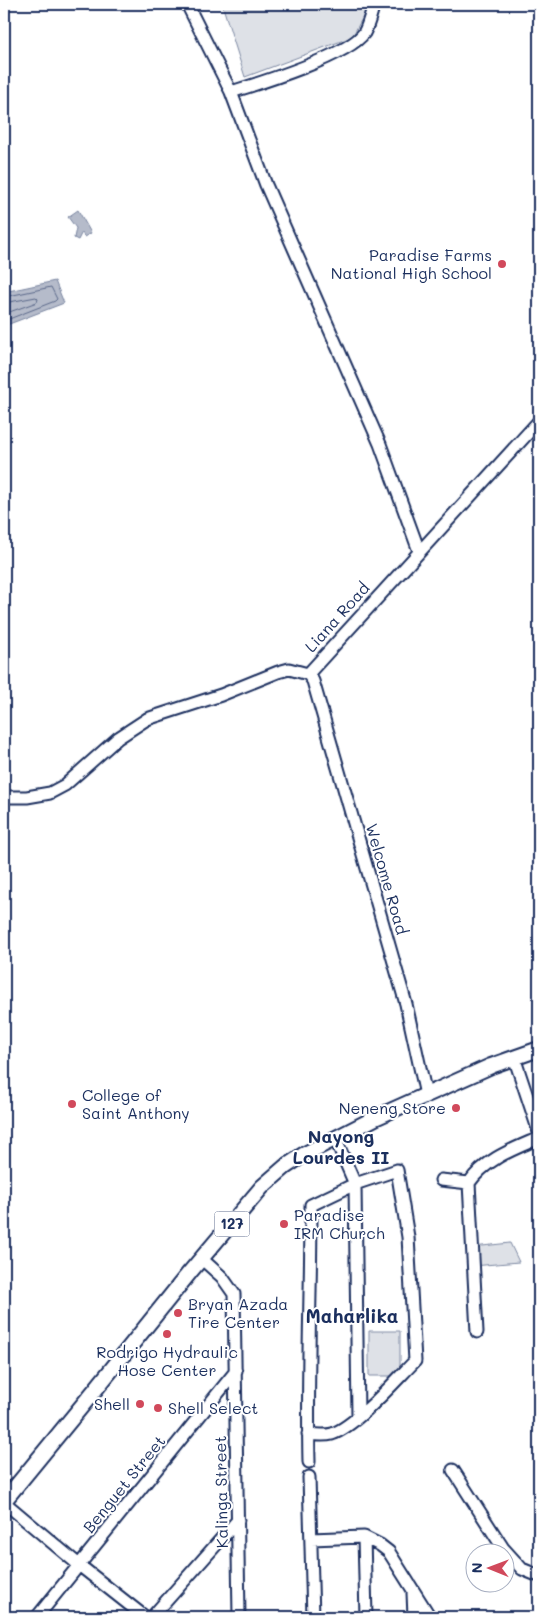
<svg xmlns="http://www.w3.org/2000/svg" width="543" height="1621" viewBox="0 0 543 1621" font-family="Mali,sans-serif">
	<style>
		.green { fill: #dee1e7; stroke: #7c88a2 }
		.water { fill: #b5bbca; stroke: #77839f }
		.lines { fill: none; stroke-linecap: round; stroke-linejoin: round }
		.shore { stroke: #596789; stroke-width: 1 }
		.minor-casing { stroke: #1b2f5e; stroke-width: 15 }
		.major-casing { stroke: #1b2f5e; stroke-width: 18 }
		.minor { stroke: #fff; stroke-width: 11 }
		.major { stroke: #fff; stroke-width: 14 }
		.poi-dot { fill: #d1495b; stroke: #fff; stroke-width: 2 }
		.labels { text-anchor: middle; stroke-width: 4; stroke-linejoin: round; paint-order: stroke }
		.shield { fill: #fff; stroke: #5f6d8e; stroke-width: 1 }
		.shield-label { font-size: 15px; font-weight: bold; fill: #1b2f5e }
		.poi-label { font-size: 16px; fill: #1b2f5e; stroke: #fff; text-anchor: start }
		.street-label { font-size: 16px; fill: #1b2f5e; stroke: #fff }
		.neighbourhood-label { font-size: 18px; font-weight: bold; fill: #1b2f5e; stroke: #fff }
		.quarter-label { font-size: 19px; font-weight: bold; fill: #1b2f5e; stroke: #fff }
	</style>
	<rect width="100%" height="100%" fill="#fff"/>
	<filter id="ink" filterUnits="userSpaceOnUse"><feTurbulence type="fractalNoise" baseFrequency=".02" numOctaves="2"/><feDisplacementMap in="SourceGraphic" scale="10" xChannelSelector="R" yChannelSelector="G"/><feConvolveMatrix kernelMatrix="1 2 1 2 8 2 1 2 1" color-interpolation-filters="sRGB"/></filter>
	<g filter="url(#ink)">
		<path class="green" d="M222,4h148l-18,33 -107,40z
			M510,1243l9,19 -46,4v-19z
			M369,1331h31v45h-31z"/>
		<path class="water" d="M78,210l13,23 -7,4 -2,-5 -4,8 -4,-2 2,-10 -8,-11z
			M55,281l9,22 -60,23v-34z"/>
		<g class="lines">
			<path class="shore" d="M4,297l47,-10 6,12 -2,2 -51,20
				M4,303l32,-6 2,2 -1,3 -33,12"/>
			<g class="minor-casing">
				<path id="minor" d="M187,4l44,88 35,93 114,259 39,107
					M231,92c29,-9 117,-36 133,-59 5,-9 7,-20 10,-29
					M308,674l5,7 93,323 20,91
					M308,674l231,-253
					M4,797h23l23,-4 15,-8 53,-47 29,-19 74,-24 57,-23 11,-3 19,5
					M514,1057l25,75
					M335,1138l20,46 3,233
					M441,1180l28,3
					M202,1259l20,18 12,17 5,323
					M477,1332l-8,-149c16,-24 45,-34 70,-45
					M308,1434c8,1 17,2 24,0 24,-8 64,-54 83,-73l-7,-124 -11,-67 -42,14 -44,21c0,85 -4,171 -2,257
					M453,1470l50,78 19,21 17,7
					M309,1477l4,140
					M4,1502l75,63 66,52
					M364,1537l2,80
					M311,1539l53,-2 16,8 9,7 41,65
					M413,1593l1,24
					M37,1617l199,-246
					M152,1617l86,-97"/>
			</g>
			<g class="major-casing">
				<path id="major" d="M4,1501l91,-111 95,-118 72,-85 23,-20 18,-12 74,-38 114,-51 48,-17"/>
			</g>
			<use href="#minor" class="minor"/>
			<use href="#major" class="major"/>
		</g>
	</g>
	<g class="poi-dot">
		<circle cx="502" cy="264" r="5"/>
		<circle cx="72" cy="1104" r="5"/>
		<circle cx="456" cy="1108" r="5"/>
		<circle cx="284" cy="1224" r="5"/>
		<circle cx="178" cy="1313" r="5"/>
		<circle cx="167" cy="1334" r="5"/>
		<circle cx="140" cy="1404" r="5"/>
		<circle cx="158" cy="1408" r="5"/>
	</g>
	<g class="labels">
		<rect class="shield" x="214.5" y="1211.5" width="35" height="25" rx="4"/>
		<g class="shield-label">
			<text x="232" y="1229">127</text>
		</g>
		<g class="poi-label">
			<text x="492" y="261" text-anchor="end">Paradise Farms<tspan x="492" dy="18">National High School</tspan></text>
			<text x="82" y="1101">College of<tspan x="82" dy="18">Saint Anthony</tspan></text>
			<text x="446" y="1114" text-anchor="end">Neneng Store</text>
			<text x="294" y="1221">Paradise<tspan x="294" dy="18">IRM Church</tspan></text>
			<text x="188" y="1310">Bryan Azada<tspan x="188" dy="18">Tire Center</tspan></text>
			<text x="167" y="1358" text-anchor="middle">Rodrigo Hydraulic<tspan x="167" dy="18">Hose Center</tspan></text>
			<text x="130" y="1410" text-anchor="end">Shell</text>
			<text x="168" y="1414">Shell Select</text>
		</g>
		<g class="street-label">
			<text transform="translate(337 617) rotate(-48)" y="6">Liana Road</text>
			<text transform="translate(387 879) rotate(74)" y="6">Welcome Road</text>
			<text transform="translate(124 1484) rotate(-51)" y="6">Benguet Street</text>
			<text transform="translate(221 1492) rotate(-91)" y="6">Kalinga Street</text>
		</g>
		<g class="neighbourhood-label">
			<text x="341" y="1143">Nayong<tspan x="341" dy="21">Lourdes II</tspan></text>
		</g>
		<g class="quarter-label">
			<text x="352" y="1323">Maharlika</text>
		</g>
	</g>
	<rect width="543" height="1621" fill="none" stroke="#fff" stroke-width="20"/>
	<rect x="10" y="10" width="523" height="1601" fill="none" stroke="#1b2f5e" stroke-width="2" filter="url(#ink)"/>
	<g transform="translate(490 1568) rotate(271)"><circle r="24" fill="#ffffff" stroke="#a4acbf"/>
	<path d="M0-4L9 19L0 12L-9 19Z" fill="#d1495b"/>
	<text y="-8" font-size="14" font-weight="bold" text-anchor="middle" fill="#1b2f5e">N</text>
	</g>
</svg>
